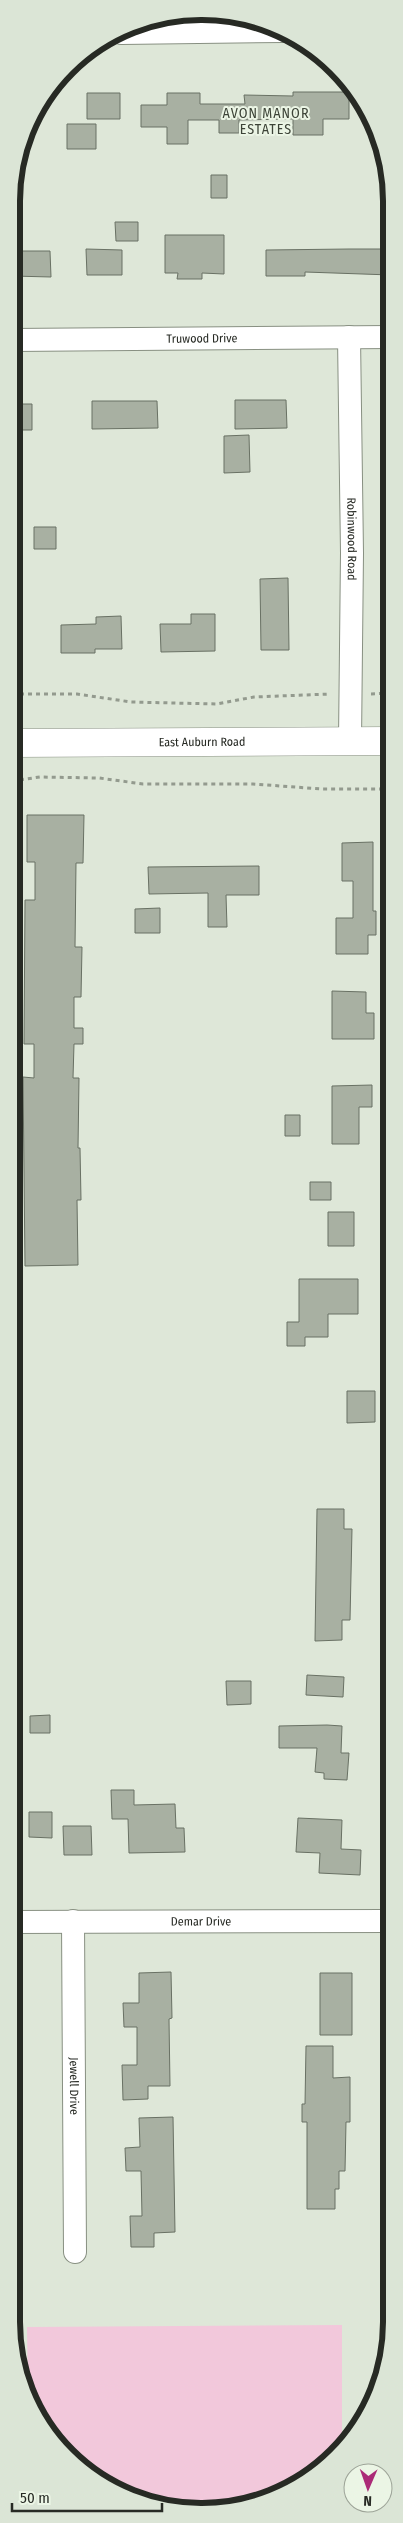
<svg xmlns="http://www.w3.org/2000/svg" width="403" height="2523" viewBox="0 0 403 2523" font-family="'Fira Sans Condensed',sans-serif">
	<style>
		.green { fill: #f2c8db }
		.building { fill: #a8b0a2; stroke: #697164 }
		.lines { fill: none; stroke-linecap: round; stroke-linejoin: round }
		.minor-casing { stroke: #889082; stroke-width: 24 }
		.secondary-casing { stroke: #889082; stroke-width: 29 }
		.path { stroke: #939a8e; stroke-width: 3; stroke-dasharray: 4 4; stroke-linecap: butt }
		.minor { stroke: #fff; stroke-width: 22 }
		.secondary { stroke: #fff; stroke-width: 28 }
		.labels { text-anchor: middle; stroke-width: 4; stroke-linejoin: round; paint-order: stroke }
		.street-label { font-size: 12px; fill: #272a24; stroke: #ebf5e5 }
		.neighbourhood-label { font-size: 14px; letter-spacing: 1px; fill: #3c4337; stroke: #ebf5e5 }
		.rim { fill: none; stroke: #272a24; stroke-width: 6 }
	</style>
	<rect width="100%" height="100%" fill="#dee7d8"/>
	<path class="green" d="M342,2325v119l-15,21 -65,37 -40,5h-48l-56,-15 -51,-36 -39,-58 -1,-71z"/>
	<path class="building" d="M293,92h56v27h-26v16h-30v-16l-54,1v13h-20v-13h-31v24h-21v-17h-26v-22h26v-12h33v11h45l-1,-9 49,1z
		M87,93h33v26h-33z
		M67,124h29v25h-29z
		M211,175h16v23h-16z
		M115,222h23v19h-22z
		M165,235h59v39l-22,-1v6h-25l1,-6h-13z
		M86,249l36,1v25h-35z
		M349,249h42v26l-86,-3v4h-39v-26z
		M12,251h38l1,26 -39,-1z
		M235,400h51l1,28 -52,1z
		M92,401h65l1,27 -66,1z
		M12,404h20v26h-20z
		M249,435l1,37 -26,1v-37z
		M34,527h22v22h-22z
		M288,578l1,72h-28l-1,-71z
		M191,614h24v37l-54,1 -1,-28h31z
		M121,616l1,33h-27v4h-34v-28l35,-1v-7z
		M27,815h57l-1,48h-7l-1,84h7l-1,50h-7v31h9v16h-9l-1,34h6l-1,70h2l1,52h-4l1,65 -53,1 -2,-189 11,1v-34h-10l1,-144h10v-38h-8z
		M373,842v69h3v24h-8v19h-32v-36h17v-37h-11v-38z
		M259,866v29h-33l1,32h-19v-34l-59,1 -1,-27z
		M160,908v25h-25v-24z
		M332,991l34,1v21h8v26h-42z
		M372,1085v22h-13v37h-27v-58z
		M285,1115h15v21h-15z
		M310,1182h21v18h-21z
		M328,1212h26v34h-26z
		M299,1279h59v35h-30v23h-23v9h-18v-24h12z
		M347,1391h28v31l-28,1z
		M317,1509h27v20h8l-2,91h-8v20l-27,1z
		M307,1675l37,2 -1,20 -37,-2z
		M226,1681h25v23l-24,1z
		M50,1715v18h-20v-17z
		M327,1725l15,1 -1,27h8l-2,27 -23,-1v-6l-9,-1 2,-24h-38v-22z
		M111,1790h23v15l41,-1 1,24h8l1,24 -56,1 -1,-34h-16z
		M29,1812h23v26l-23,-1z
		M298,1818l44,2 -1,29 20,1 -1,25 -41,-2 1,-20 -24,-1z
		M63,1826h28l1,29h-28z
		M171,1972l1,46 -3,1 1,67h-22v13l-25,1 -1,-35h15v-38h-13l-1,-24h16v-30z
		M320,1973h32v62h-32z
		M306,2046h27v32l17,-1v45h-4l-1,49h-6v18h-4v20h-28v-87h-5v-18h3z
		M173,2117l2,115 -21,1v14h-23l-1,-31h12l-1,-45h-15l-1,-23 15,-1 -1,-29z"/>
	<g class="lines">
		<g class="minor-casing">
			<g id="minor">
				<path d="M121,33l162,-2"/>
				<path id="s1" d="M349,337l3,216 -2,188"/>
				<path id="s2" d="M12,340l379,-3"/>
				<path id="s3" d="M73,1921l2,331"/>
				<path id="s4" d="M11,1922l380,-1"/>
			</g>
		</g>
		<g class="secondary-casing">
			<g id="secondary">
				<path id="s5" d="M12,743l379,-2"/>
			</g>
		</g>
		<path class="path" d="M12,694h65l54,8 86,2 37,-7 76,-3
			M371,694l20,-1
			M12,781l28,-4 59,1 44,6h110l69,5h69"/>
		<use href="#minor" class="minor"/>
		<use href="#secondary" class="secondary"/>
	</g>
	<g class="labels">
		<g class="street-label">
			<text dy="4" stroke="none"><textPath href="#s2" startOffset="190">Truwood Drive</textPath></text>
			<text dy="4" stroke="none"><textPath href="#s1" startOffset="202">Robinwood Road</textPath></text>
			<text dy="4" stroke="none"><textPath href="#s5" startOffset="190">East Auburn Road</textPath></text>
			<text dy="4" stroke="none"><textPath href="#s4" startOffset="190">Demar Drive</textPath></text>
			<text dy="4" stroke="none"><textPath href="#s3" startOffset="165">Jewell Drive</textPath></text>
		</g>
		<g class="neighbourhood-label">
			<text x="266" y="118">AVON MANOR<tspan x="266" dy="16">ESTATES</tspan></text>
		</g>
	</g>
	<path d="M0 0H403V2523H0ZM201 20H202A181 181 0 0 1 383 201V2322A181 181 0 0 1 202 2503H201A181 181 0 0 1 20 2322V201A181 181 0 0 1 201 20Z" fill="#dbe5d6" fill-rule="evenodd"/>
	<path class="rim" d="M201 20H202A181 181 0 0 1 383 201V2322A181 181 0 0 1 202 2503H201A181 181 0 0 1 20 2322V201A181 181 0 0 1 201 20Z"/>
	<g transform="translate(368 2488) rotate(182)"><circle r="24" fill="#ebf5e5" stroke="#9da498"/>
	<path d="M0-4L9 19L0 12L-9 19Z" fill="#ab2a77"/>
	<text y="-8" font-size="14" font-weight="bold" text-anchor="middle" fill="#272a24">N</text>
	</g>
	<path d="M12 2503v8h150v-8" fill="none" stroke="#272a24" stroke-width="2.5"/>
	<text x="20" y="2503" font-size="15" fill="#272a24" stroke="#ebf5e5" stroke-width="4" paint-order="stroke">50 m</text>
</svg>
